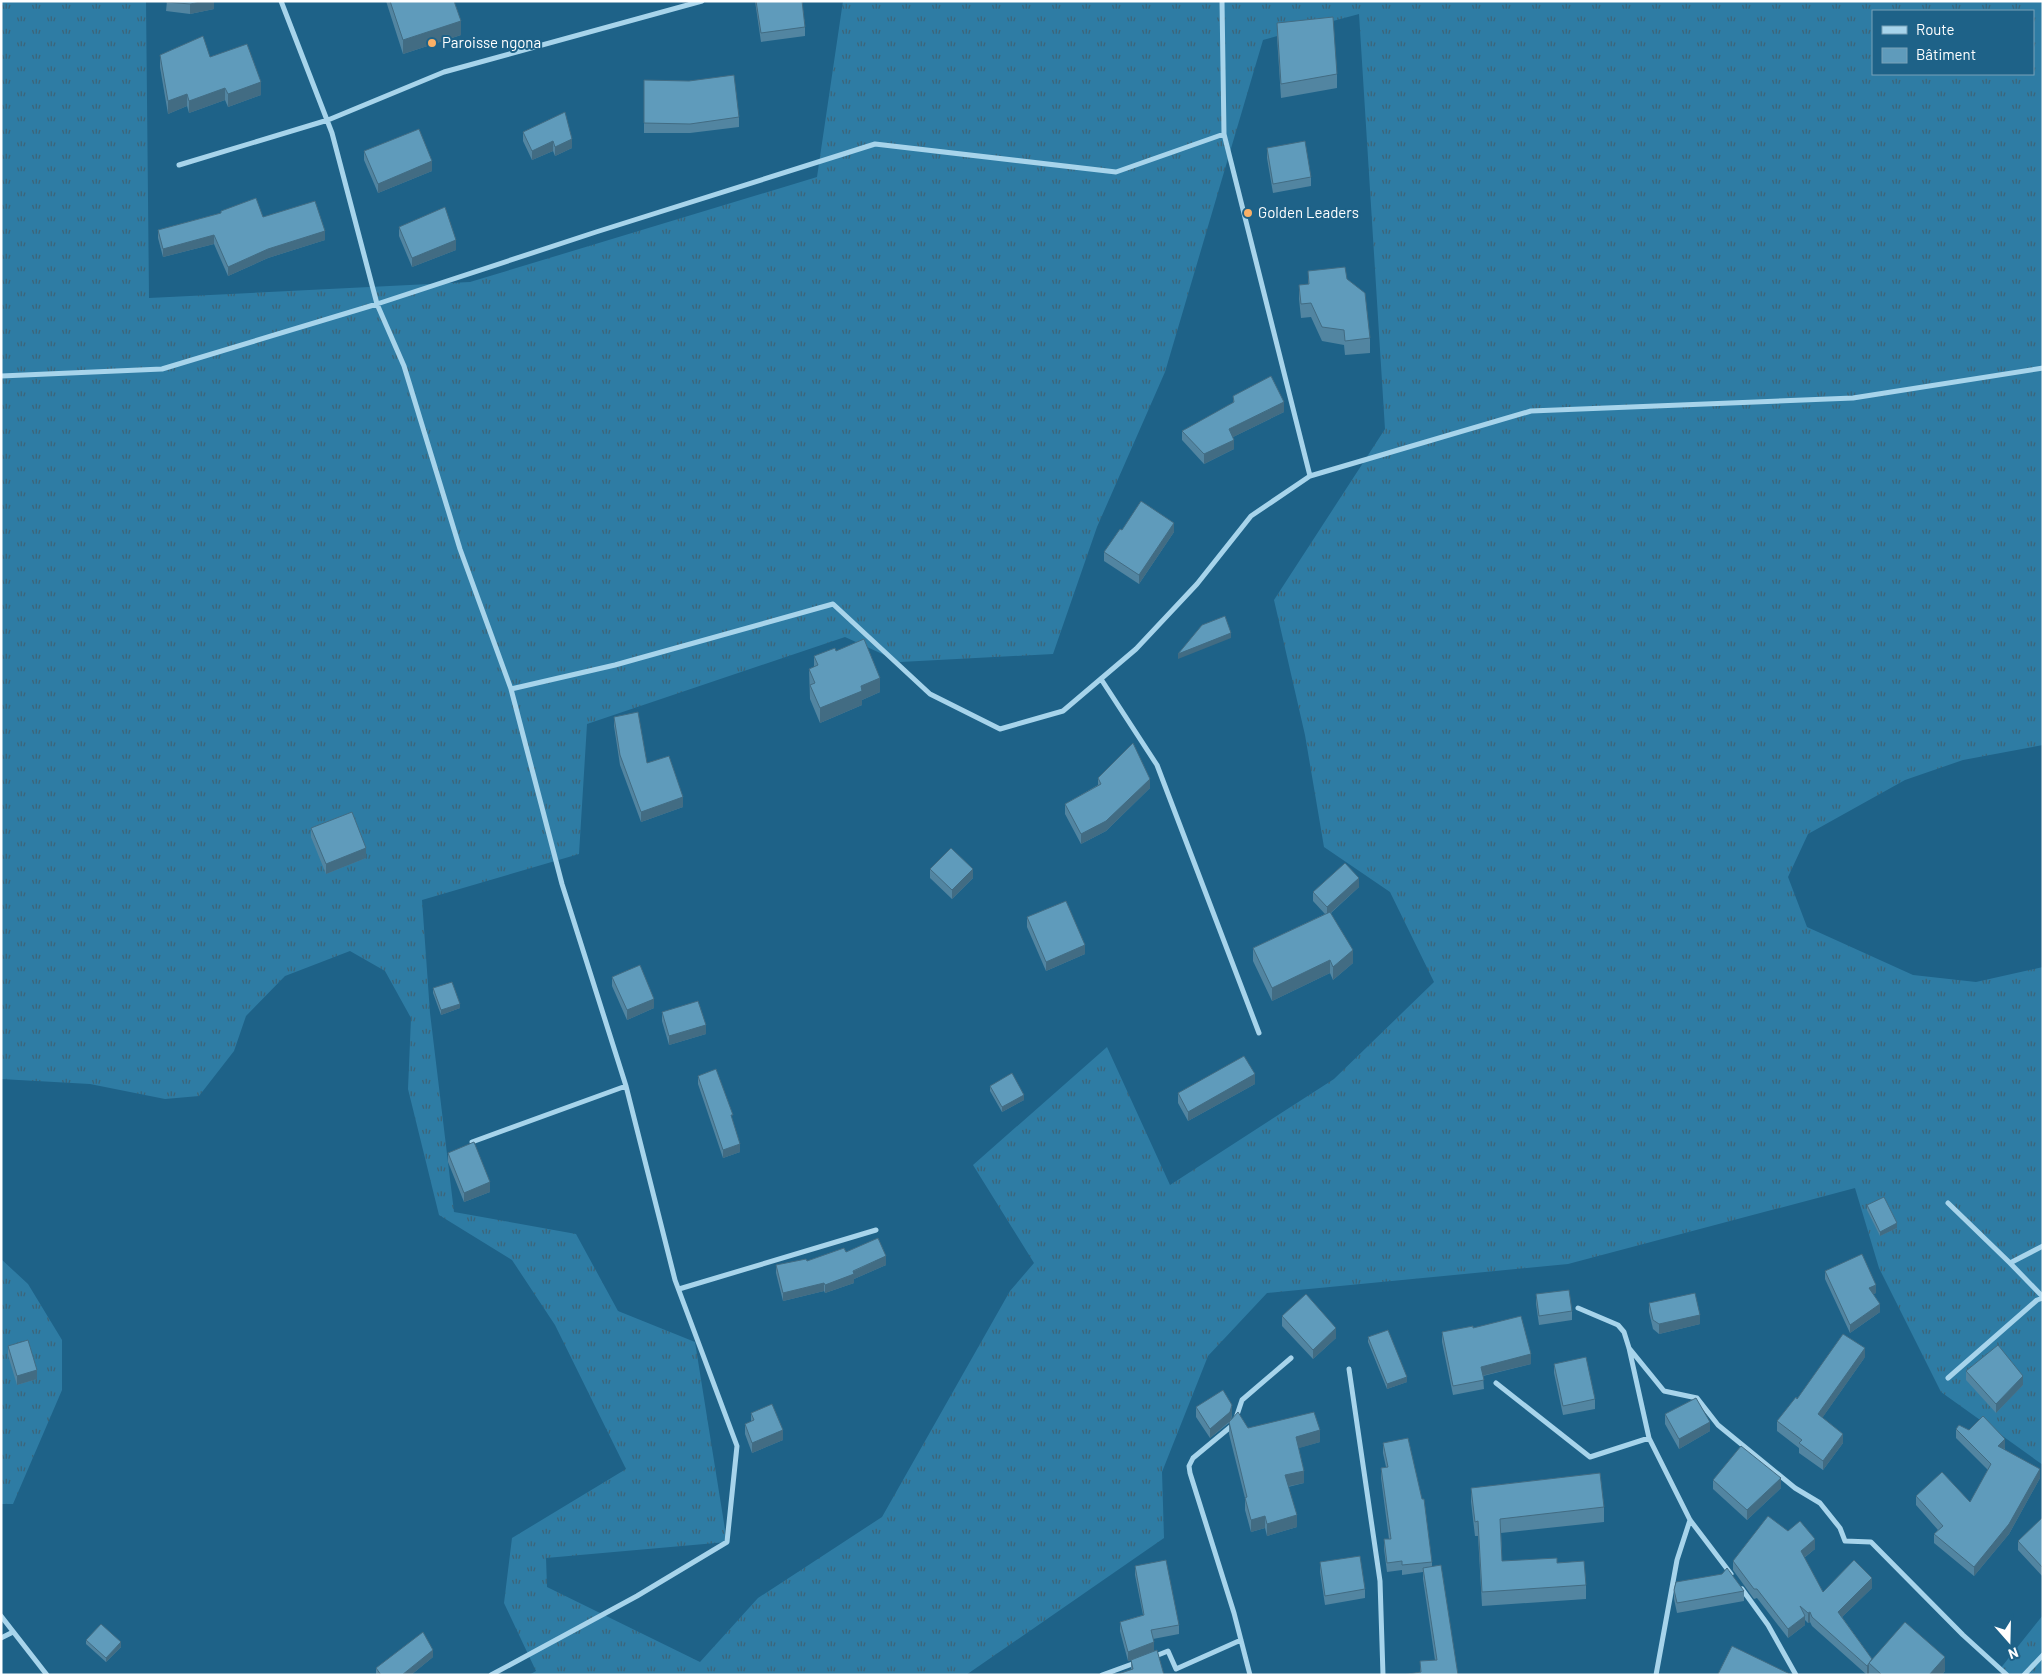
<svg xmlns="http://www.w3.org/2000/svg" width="2044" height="1676" viewBox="0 0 2044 1676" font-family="Barlow,sans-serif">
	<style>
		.grass { fill: url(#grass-tufts); fill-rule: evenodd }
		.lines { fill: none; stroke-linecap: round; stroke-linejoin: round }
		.street { stroke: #a7d4eb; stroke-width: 5 }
		.wall { fill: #5285a1 }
		.shaded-wall { fill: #426c83 }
		.building { fill: #5f9bbb; stroke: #426c83 }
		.poi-dot { fill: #fab066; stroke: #1e6288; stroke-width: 2 }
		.labels { text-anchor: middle; stroke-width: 4; stroke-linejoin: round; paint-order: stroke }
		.poi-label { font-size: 15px; fill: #fff; stroke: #1e6288; text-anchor: start }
	</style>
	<defs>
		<pattern id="grass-tufts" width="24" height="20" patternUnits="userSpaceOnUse" patternTransform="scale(1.25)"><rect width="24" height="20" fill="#2e7ca4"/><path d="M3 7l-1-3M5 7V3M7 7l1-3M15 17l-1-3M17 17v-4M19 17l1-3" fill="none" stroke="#3d6478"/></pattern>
	</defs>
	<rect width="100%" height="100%" fill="#1e6288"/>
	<path class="grass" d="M1,1h145l3,297 321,-16 347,-105 26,-176h1200v744l-80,15 -58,20 -97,54 -20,43 19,50 106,48 63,7 67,-15v498l-102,-73 -62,-124 -24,-80 -287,76 -301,29 -59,63 -46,116 2,66 -198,137h-437l7,-4 -32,-68 8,-65 114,-69 -71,-144 -43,-65 -73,-45 -31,-126 3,-71 -26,-47 -35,-20 -65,25 -39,40 -12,35 -35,45 -34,3 -75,-15 -89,-5zM1873,11h160v63h-160zM1359,14l26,415 -111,171 31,135 19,112 66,45 44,90 -100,97 -164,106 -63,-138 -134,118 61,98 -24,28 -128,226 -124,81 -58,64 -153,-75 -1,-29 181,-16 -32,-200 -77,-31 -42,-77 -122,-22 -24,-199 -8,-113 157,-46 8,-130 258,-87 55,25 153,-8 44,-127 68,-155 98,-332z
		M1,1259l27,25 34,56v50l-49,114h-12z
		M2043,1615v60h-37l-6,-6z"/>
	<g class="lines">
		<path class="street" d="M281,1l51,132 45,171 27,62 56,183 51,140 104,-24 218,-61 97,90 70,35 63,-18 73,-62 61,-65 54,-68 59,-40 221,-65 322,-13 190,-30
			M1222,1l2,133 86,342
			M179,165l149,-45 116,-48 258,-71
			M1,376l161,-7 215,-65 219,-72 279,-88 241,28 108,-38
			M1101,679l56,86 102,268
			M472,1142l154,-56
			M1948,1203l62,60 33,-17
			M2010,1263l33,34
			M679,1289l197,-59
			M1578,1308l40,17 6,7 5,16 20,90 41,82 41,54
			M1629,1348l35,43 33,7 21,27 77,63 25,15 20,25 5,13 26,1 92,93 44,40
			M1349,1369l31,212 3,94
			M1948,1378l89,-78 6,-2
			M1496,1383l94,74 59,-19
			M1742,1589l26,36 28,50
			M1,1616l46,59
			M1,1638l12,-6
			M1153,1657l15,-6 8,18 65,-29
			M491,1675l146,-79 90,-54 10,-96 -62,-166 -49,-194 -64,-202 -51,-195
			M1102,1675l33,-12
			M1250,1675l-16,-62 -44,-140 -1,-7 4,-8 41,-34 8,-24 49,-42
			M1656,1675l21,-115 13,-40
			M2024,1675l19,-20"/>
	</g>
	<path class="wall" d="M167,1h47v8l-24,5 -24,-3z
		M386,1h68l7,34 -58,19z
		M755,1h47l3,26v9l-44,6z
		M1277,23l60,51v14l-56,10 -4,-61z
		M160,55l50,2 51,38 -33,12 -3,-7 -36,13 -2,-7 -19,8 -8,-47z
		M644,80l95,37v10l-49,6h-46z
		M523,132l49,16 -17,8 -2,-5 -21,9 -9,-19z
		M1267,148l44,29v9l-38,7 -6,-35z
		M364,151l68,20 -54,22 -14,-33z
		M221,211l42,6 62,23 -57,18 -40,18 -14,-32 -51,13 -5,-19v-8l63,-17z
		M399,227l57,23 -44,17 -13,-31z
		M1308,271l39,8 23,59v15l-25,2 -1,-10 -22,-4 -11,-24 -10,1 -2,-19v-14l9,-1z
		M1233,396l51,16 -51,25 1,12 -30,15 -22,-24v-9l51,-28z
		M1122,530l52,2 -35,52 -35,-23v-9z
		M836,651l44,41 -18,8v5l-42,18 -10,-24 -1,-30 5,-2v-11z
		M614,717l33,46 36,44 -42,15 -21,-57 -6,-39z
		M1098,778l52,10 -44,43 -25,13 -16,-30v-10l33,-19z
		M311,828l55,30 -40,16 -15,-37z
		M930,869l43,9 -21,21 -22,-21z
		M1359,887l-28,26 22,50 -20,17 -3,-7 -58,28 -19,-40v-13l72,-34 -12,-13v-9z
		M1027,917l58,37 -39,17 -19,-44z
		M612,977l42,31 -27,12 -15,-34z
		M433,988l27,20 -19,7 -8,-22z
		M662,1012l44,22 -37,11 -7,-24z
		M698,1076l35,46 7,30 -17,6 -25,-74z
		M1255,1084l-67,37 -10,-18v-10z
		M990,1086l34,14 -22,12 -12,-21z
		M448,1153l42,39 -26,10 -16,-40z
		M1867,1205l30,23 -17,8 -13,-26z
		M846,1252l40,13 -32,14v4l-29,10 -1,-2 -41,10 -7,-28v-8l31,-4z
		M1825,1271l51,22 -3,1 7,18 -30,21 -25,-54z
		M1536,1294l36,17v9l-33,5 -3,-21z
		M1649,1303l51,21 -41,10 -6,-5 -4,-17z
		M1282,1316l54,22 -23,21 -31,-33z
		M1473,1328l58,36 -48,12 1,13 -31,6 -11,-53v-10z
		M1368,1337l39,45 -20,7 -19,-47z
		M8,1346l29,33 -20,6 -9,-30z
		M1865,1357l-43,61 21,25 -20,27 -24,-17v-5l-22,-17v-10l20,-22z
		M1554,1364l41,35v10l-32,6 -9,-42z
		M1966,1371l57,14 -27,28 -30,-33z
		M1196,1407l36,8 -1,5 17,8 72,14 -22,6 6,35 -16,4 9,40 -30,9 -2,-8 -14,4 -6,-22v-12l-16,-64v-11l-19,15 -14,-21z
		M751,1413l32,27 -31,13 -7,-19v-10l6,-2z
		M1665,1414l45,17 -31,18 -14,-25z
		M1956,1429l49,19 -1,2 36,28 -31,56 -35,42 -40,-33v-9l4,-4 -22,-25v-9l54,6 18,-32 -32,-32z
		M1383,1443l49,119v4l26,109 -38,-3v-11l15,-1 -12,-81v-7l-21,3v-5l-15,2 -3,-23v-10h5l-8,-61v-10l5,-1 -3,-14z
		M1713,1480l68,8 -34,32 -34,-31z
		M1471,1488l133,19v15l-103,11 1,28 55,2 29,22v14l-104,7 -4,-70h-3l-4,-34z
		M2043,1517v60l-25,-27v-9z
		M1788,1531l27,18 -11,9 19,34 49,-4 -30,29 30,42 73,12 -3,4h-73v-2l-2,2 -55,-49 -2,-4 -2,1 -3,-3v5l-17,13 -31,-40 -3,1 -21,-29v-9z
		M1320,1562l45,27v9l-40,7 -5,-33z
		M1135,1566l44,59v9l-26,5 1,12 10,24 -33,-5v-10l-3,1 -8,-30v-9l23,-7 -8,-40z
		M1674,1590l70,1v10l-67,12 -3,-14z
		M86,1640l35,7 -15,15 -20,-18z
		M433,1657l-22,18h-35v-7z"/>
	<path class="shaded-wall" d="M206,1h8v8l-24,5v-10z
		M461,21v14l-58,19v-14z
		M261,82v13l-33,12v-13z
		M225,88v12l-36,13v-12z
		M187,94v12l-19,8v-13z
		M572,139v9l-17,8v-9z
		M553,141v10l-21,9v-9z
		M432,161v10l-54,22v-9z
		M325,231v9l-57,18 -40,18v-9l40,-18z
		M214,235v9l-51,13v-8z
		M456,240v10l-44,17v-9z
		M1284,402v10l-55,27v-10z
		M1234,440v9l-30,15v-10z
		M1174,523v9l-35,52v-9z
		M1231,633v5l-53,21v-5z
		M880,678v14l-18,8v5l-42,18v-15l41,-22z
		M1150,779v9l-44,43 -25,13v-10z
		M683,797v10l-42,15v-10z
		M366,848v10l-40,16v-10z
		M973,869v9l-21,21v-9z
		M1359,878v9l-32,29v-9z
		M1085,945v9l-39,17v-9z
		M1353,950v13l-20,17v-13z
		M1330,960v13l-58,28v-13z
		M654,999v9l-27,12v-10z
		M460,1004v4l-19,7v-5z
		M706,1025v9l-37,11v-9z
		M1255,1074v10l-67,37v-9z
		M1024,1095v5l-22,12v-5z
		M740,1144v8l-17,6v-8z
		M490,1182v10l-26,10v-9z
		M1897,1223v5l-17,8v-4z
		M886,1256v9l-32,14v4l-29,10v-8z
		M824,1283v8l-41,10v-8z
		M1876,1285v8l-7,3v-8z
		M1880,1304v8l-30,21v-8z
		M1700,1315v9l-41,10v-10z
		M1336,1328v10l-23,21v-9z
		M1865,1348v9l-47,67v-10z
		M1531,1354v10l-50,12v-9z
		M37,1370v9l-20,6v-9z
		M2023,1376v9l-27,28v-9z
		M1407,1377v5l-20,7v-5z
		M1232,1405v10l-2,6 -20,17v-9z
		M1710,1422v9l-31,18v-10z
		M783,1430v10l-31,13v-10z
		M1320,1430v12l-24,7v-12z
		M1843,1434v9l-20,27v-9z
		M2005,1439v9l-7,7v-9z
		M2040,1469v9l-31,56 -35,42v-9z
		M1304,1471v12l-19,4v-12z
		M1781,1478v10l-34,32v-10z
		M1297,1515v12l-30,9v-12z
		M1265,1516v12l-14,4v-12z
		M1815,1539v10l-14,11v-9z
		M1872,1578v10l-34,33v-9z
		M1810,1612v10l-2,1v-10z
		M1805,1616v9l-17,13v-9z
		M121,1642v5l-15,15v-4z
		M1154,1642v9l-26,10v-9z
		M433,1650v7l-22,18h-9z
		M1945,1657v14l-3,4h-13z
		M1869,1664v9l-2,2v-9z"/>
	<path class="building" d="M167,1h39l-16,3 -24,-2z
		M390,1h64l7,20 -58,19z
		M756,1h46l3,26 -44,6z
		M1333,17l4,57 -56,10 -4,-61z
		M203,36l7,21 37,-13 14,38 -33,12 -3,-6 -36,13 -2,-7 -19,7 -8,-46z
		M734,75l5,42 -49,7 -46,-1v-43l45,1z
		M565,112l7,27 -17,8 -2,-6 -21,10 -9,-19z
		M419,129l13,32 -54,23 -14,-33z
		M1305,141l6,36 -38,7 -6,-36z
		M256,198l7,19 52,-16 10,30 -57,18 -40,18 -14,-32 -51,14 -5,-19 63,-17v-2z
		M445,207l11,33 -44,18 -13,-31z
		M1345,267l2,12 18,14 5,45 -25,3 -1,-11 -22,-3 -11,-24 -10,1 -2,-19 10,-1 -1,-13z
		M1271,376l13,26 -55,27 5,11 -30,14 -22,-23 52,-29 -1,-6z
		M1141,501l33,22 -35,52 -35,-23 16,-23 2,1z
		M1225,616l6,17 -53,21 24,-29z
		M864,639l16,39 -19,8 1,5 -42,17 -10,-23 5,-2 -6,-14 9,-4 -4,-9 21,-8 1,3z
		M638,712l9,51 22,-7 14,41 -42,15 -21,-57 -6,-38z
		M1133,743l17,36 -44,42 -25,13 -16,-30 36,-20 -3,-6z
		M352,812l14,36 -40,16 -15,-36z
		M951,848l22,21 -21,21 -22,-21z
		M1345,863l14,15 -32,29 -14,-15z
		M1066,901l19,44 -39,17 -19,-45z
		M1330,912l23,38 -20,17 -3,-7 -58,28 -19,-40z
		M640,965l14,34 -27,11 -15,-33z
		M452,982l8,22 -19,6 -8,-22z
		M698,1001l8,24 -37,11 -7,-24z
		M1244,1056l11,18 -67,38 -10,-19z
		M716,1069l17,46h-2l9,29 -17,6 -25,-74z
		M1012,1073l12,22 -22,12 -12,-21z
		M474,1142l16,40 -26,11 -16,-40z
		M1884,1197l13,26 -17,9 -13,-27z
		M878,1238l8,18 -33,15 1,3 -29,11 -1,-2 -41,10 -7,-28 30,-6 1,2 37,-13 2,4z
		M1862,1254l14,31 -7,3 11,16 -30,21 -25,-54z
		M1569,1290l3,21 -33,5 -3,-22z
		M1695,1293l5,22 -41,9 -6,-4 -4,-17z
		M1306,1294l30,34 -23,22 -31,-34z
		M1521,1316l10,38 -50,13 3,13 -31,6 -11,-54 31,-6v2z
		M1388,1330l19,47 -20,7 -19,-47z
		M1843,1334l22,14 -47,66 25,20 -20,27 -24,-18 3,-3 -25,-19 19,-24 1,2z
		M28,1340l9,30 -20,6 -9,-30z
		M1998,1345l25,31 -27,28 -30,-33z
		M1586,1357l9,42 -32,7 -9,-42z
		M1223,1390l9,15 -2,7 -20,17 -14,-22z
		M1696,1398l14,24 -31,17 -14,-25z
		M772,1404l11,26 -31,13 -7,-19 9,-4 -3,-7z
		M1238,1412l10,16 66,-16 6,18 -24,7 8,34 -19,4 12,40 -30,9 -2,-8 -14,4 -6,-22 2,-1 -18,-75z
		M1983,1416l22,23 -7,7 42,23 -31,55 -35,43 -40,-33 9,-8 -27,-30 26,-24 28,30 21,-38 -35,-35 3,-4 10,5z
		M1408,1438l14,61h2l8,63 -30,3v-4l-15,2 -3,-24h7l-10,-71 7,-1 -5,-24z
		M1741,1446l40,32 -34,32 -34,-30z
		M1600,1473l4,34 -104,12 2,42 55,-3v5l27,-2 2,24 -104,7 -4,-71 -3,1 -4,-34z
		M1768,1516l20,15 12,-10 15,18 -14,12 22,41 31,-32 18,18 -34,34 34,47 -5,7 -55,-49 -2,-5 -2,1 -8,-7 5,10 -17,13 -31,-40h-3l-21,-28z
		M2043,1517v51l-25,-27z
		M1360,1556l5,33 -40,7 -5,-34z
		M1166,1560l13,65 -28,5 3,12 -26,10 -8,-30 24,-7 -9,-49z
		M1441,1565l17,110h-56l19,-3 -1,-11 17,-1 -14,-92z
		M1727,1568l17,23 -67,12 -3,-13 2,-8 46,-8z
		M1905,1622l40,35 -16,18h-47l-13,-12z
		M101,1624l20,18 -15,16 -20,-18z
		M423,1632l10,18 -31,25h-21l-5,-7z
		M1732,1646l60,29h-73l-1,-1z
		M1157,1650l7,25h-49l18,-6 -2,-9z"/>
	<g class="poi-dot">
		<circle cx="432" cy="43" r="5"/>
		<circle cx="1248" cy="213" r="5"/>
	</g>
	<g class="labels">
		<g class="poi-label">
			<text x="442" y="48">Paroisse ngona</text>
			<text x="1258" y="218">Golden Leaders</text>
		</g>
	</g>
	<rect width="2044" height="1676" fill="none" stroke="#ffffff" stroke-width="5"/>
	<rect x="1872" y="10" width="162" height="65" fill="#1e6288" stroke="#78a1b8"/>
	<rect x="1882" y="26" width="25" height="8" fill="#a7d4eb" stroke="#78a1b8"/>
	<text x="1916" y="35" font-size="15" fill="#ffffff">Route</text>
	<rect x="1882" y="48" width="25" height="15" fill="#5f9bbb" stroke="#78a1b8"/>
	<text x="1916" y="60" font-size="15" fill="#ffffff">Bâtiment</text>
	<g transform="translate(2009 1641) rotate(160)" stroke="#1e6288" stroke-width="4" paint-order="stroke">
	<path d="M0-4L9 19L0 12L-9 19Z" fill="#ffffff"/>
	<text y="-8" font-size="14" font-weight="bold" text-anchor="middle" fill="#ffffff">N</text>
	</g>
</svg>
